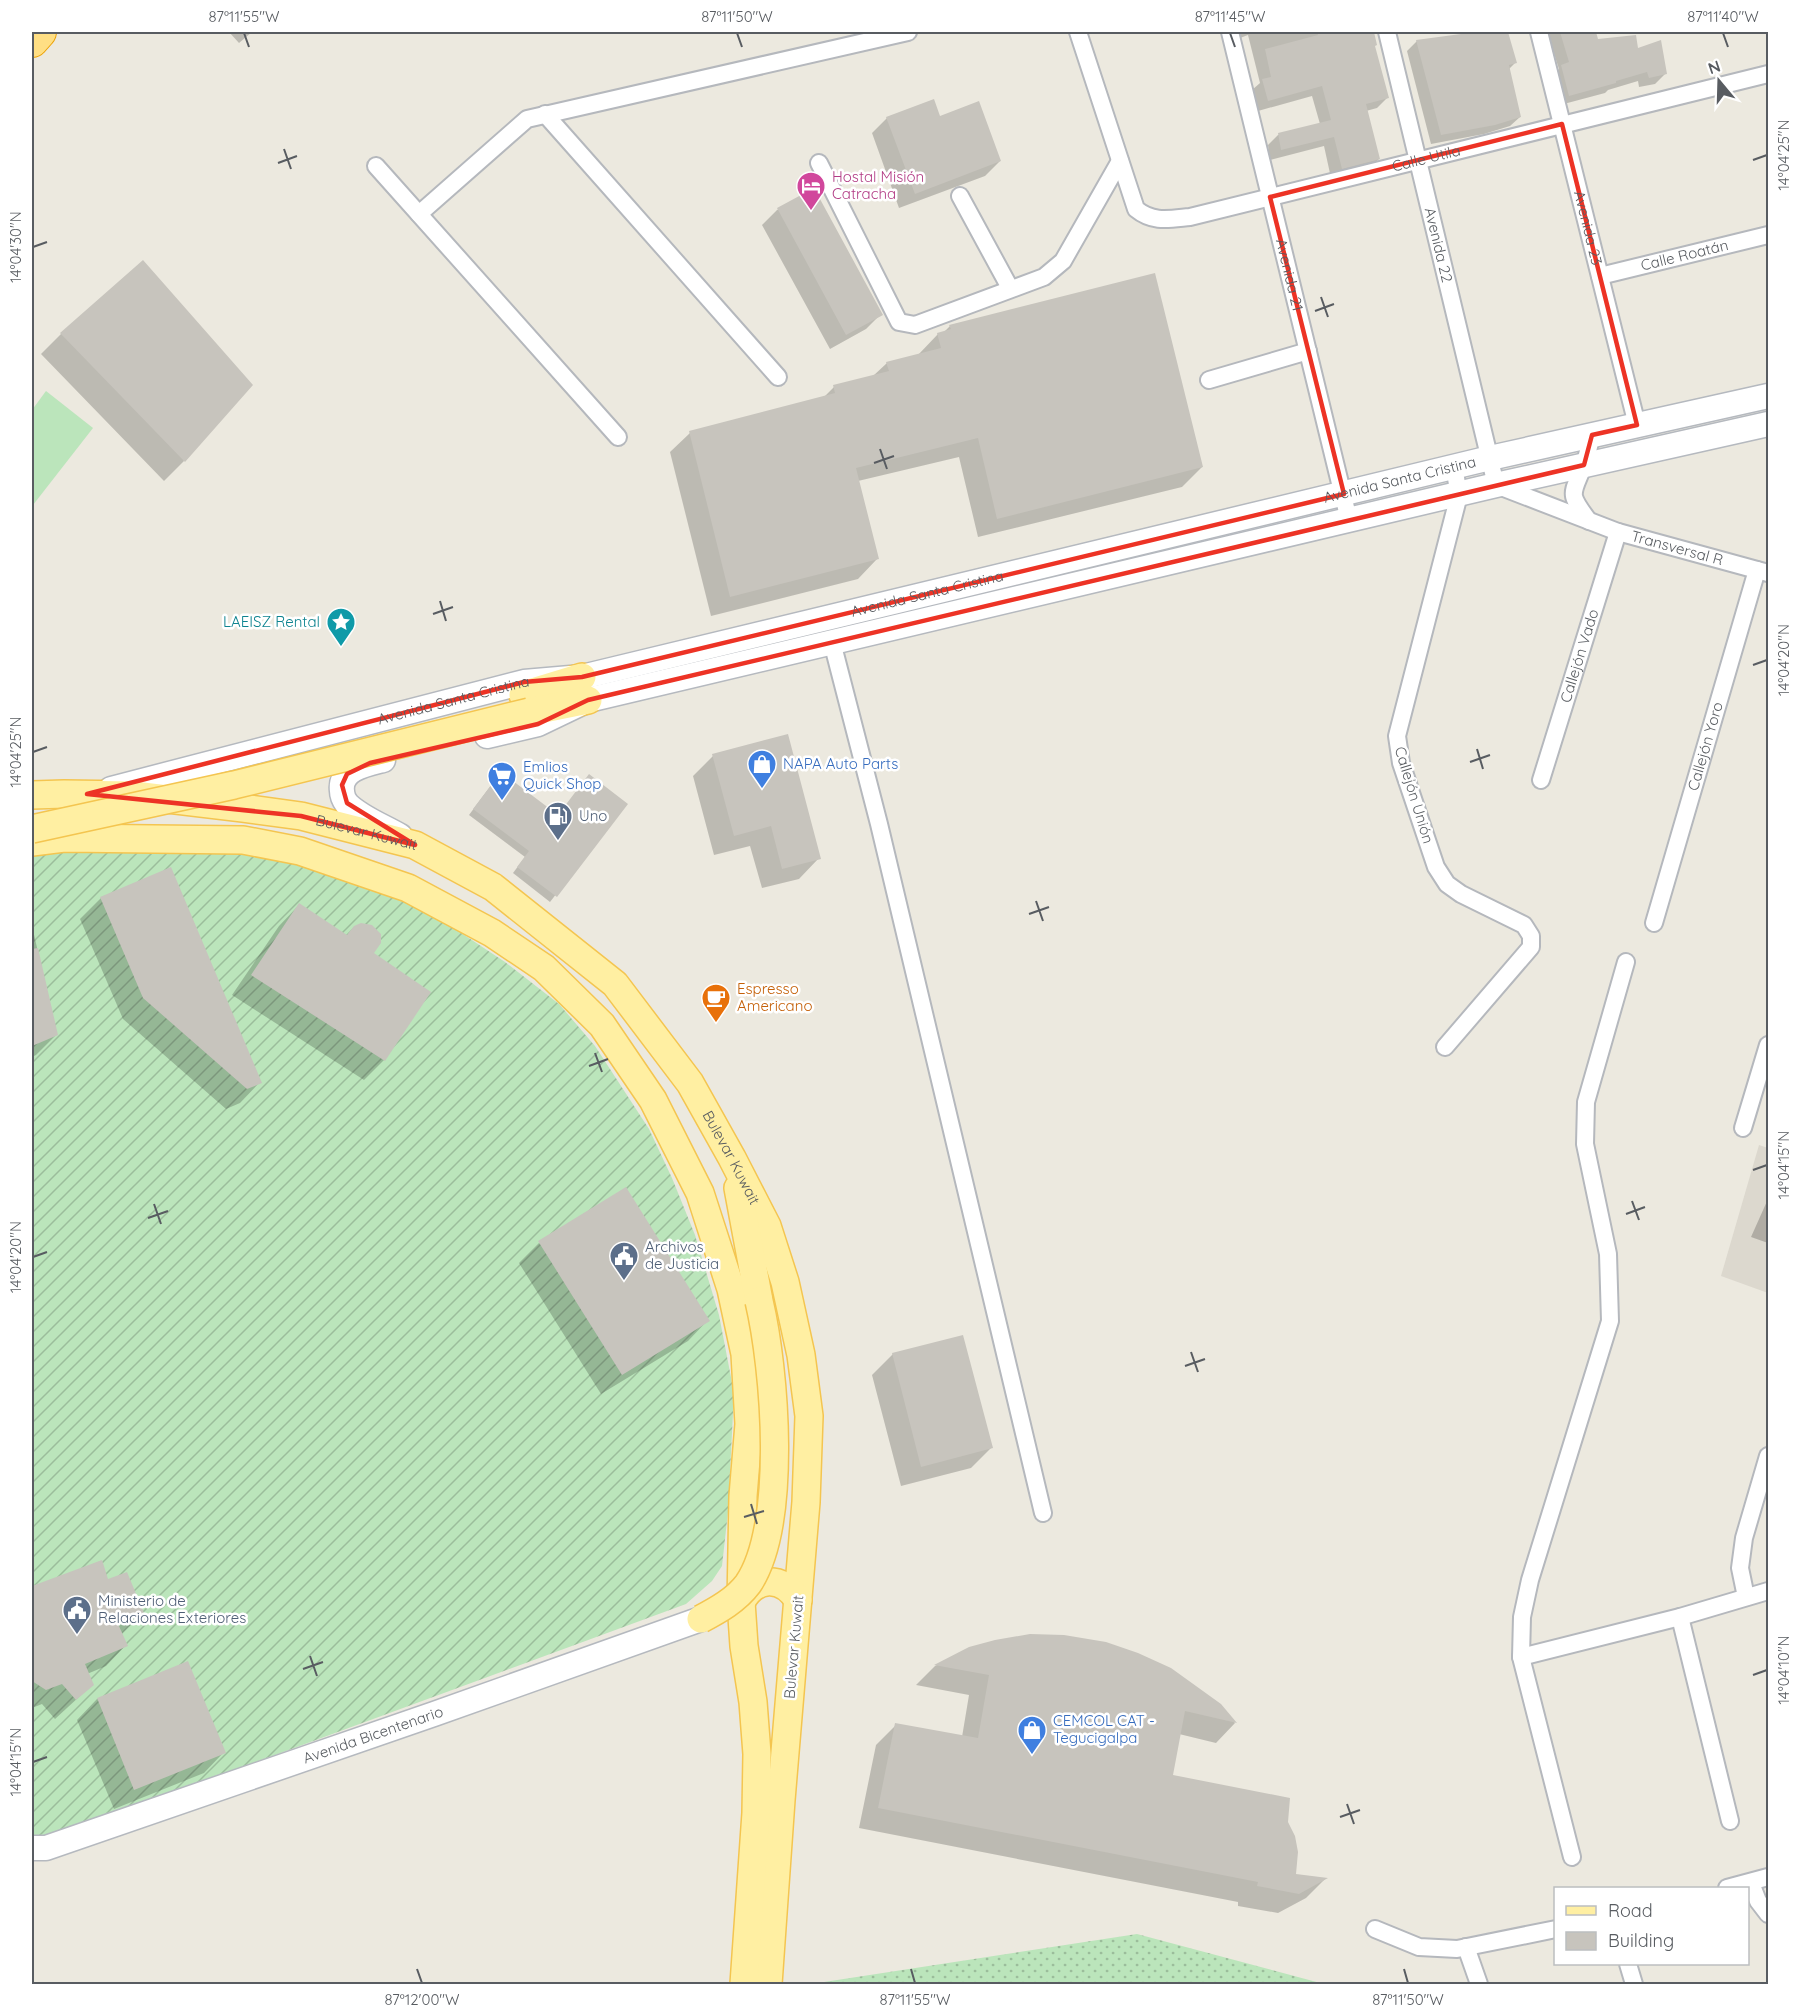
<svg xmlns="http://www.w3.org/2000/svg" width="1800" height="2016" viewBox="0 0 1800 2016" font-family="Quicksand,sans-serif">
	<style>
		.education { fill: #dcd8ce }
		.grass { fill: url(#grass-dots) }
		.garden { fill: url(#garden-furrows) }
		.pitch { fill: #bbe5bb }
		.shadow { fill: #0003 }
		.building { fill: #c7c4bd }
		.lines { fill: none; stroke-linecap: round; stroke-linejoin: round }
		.street-casing { stroke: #b5b8bd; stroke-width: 20 }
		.secondary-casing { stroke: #b5b9bf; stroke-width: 27 }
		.primary-casing { stroke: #f4c550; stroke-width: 30 }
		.highway-casing { stroke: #eca000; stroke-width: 34 }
		.street { stroke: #fff; stroke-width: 16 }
		.secondary { stroke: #fff; stroke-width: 24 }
		.primary { stroke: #ffefa2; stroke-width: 27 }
		.highway { stroke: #ffdf84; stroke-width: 32 }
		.primary-bridge-casing { stroke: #f4c550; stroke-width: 30; stroke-linecap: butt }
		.primary-bridge { stroke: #ffefa2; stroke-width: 27 }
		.marked { fill: none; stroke: #ed3325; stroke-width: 4.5; stroke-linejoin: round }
		.ticks { fill: none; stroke: #585c61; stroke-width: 2 }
		.labels { text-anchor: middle; stroke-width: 5; stroke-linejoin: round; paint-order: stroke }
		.street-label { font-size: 15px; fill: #585c61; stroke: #fff }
		.hotel-label { font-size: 15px; fill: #b23c85; stroke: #fff; text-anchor: start }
		.culture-label { font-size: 15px; fill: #0d838f; stroke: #fff; text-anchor: end }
		.shop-label { font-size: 15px; fill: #366cbe; stroke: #fff; text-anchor: start }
		.service-label { font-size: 15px; fill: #4e5e75; stroke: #fff; text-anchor: start }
		.food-label { font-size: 15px; fill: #c56008; stroke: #fff; text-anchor: start }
		.neatline { fill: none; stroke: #585c61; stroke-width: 2 }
		.ticks-label { font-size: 15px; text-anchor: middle; fill: #585c61 }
	</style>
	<defs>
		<pattern id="grass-dots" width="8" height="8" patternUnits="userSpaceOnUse" patternTransform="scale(1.5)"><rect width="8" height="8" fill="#bbe5bb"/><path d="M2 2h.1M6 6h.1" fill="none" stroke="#9bbd9b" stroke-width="1.8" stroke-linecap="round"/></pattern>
		<pattern id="garden-furrows" width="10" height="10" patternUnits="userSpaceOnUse" patternTransform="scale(1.5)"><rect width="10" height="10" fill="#bbe5bb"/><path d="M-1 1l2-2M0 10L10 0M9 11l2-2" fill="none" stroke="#9bbd9b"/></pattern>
	</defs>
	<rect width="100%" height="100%" fill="#ece9df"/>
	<path class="education" d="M1759,1145l9,3v145l-47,-17z"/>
	<path class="grass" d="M1137,1934l187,50h-513z"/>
	<path class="garden" d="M63,845l174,6 92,19 96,39 80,53 54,42 36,42 54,83 23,49 23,57 24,80 15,78 -6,119 -6,54 -10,15 -26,23 -631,232 -23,3v-984z"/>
	<path class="pitch" d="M46,391l47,37 -60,77 -1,-95z"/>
	<path class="shadow" d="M229,32h23l-13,11z
		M1237,32h136l2,13 -2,2 14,51 -10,10 -11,3 13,48 -11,10 -37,9 -7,-32 -54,14 -2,-15 10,-10 42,-11 -8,-28 -54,15 -6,-21 8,-7 -12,-48 -8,3z
		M1477,32h30l8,31 -7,7 12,47 -10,9 -26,8 -53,10 -24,-93 10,-10 32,-2z
		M1547,32h48l2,9 40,9 28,24 -10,10 -16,3 -1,-6 -30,9 -3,3 -45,12 -8,-29 7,-7z
		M887,118h52l61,43 -15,15 -86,32 -27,-75z
		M813,190l68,124 -15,15 -36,20 -68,-124 15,-15z
		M143,262l41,199 -20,20 -123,-127 20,-20z
		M950,326l252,141 -20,20 -204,50 -19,-80 -101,24 19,78 -19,20 -147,37 -41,-164 20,-19 133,-35 11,-11 39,-11 14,-13 31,-8 20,-21 5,-1z
		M713,756l106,102 -20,21 -37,9 -12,-42 -36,9 -21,-79z
		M495,780l62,37 69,-13 -76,98 -37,-29 12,-16 -56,-42z
		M101,898l159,184 -20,21 -14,6 -103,-90 -43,-100z
		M299,905l46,31 9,-9 18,27 12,106 -20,20 -132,-85 47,-69z
		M32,926l25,108 -21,21 -4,2z
		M1768,1199v44l-17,-6z
		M539,1243l169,77 -20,21 -87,53 -82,-131z
		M893,1354l98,94 -20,20 -70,18 -29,-111z
		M101,1561l6,20 36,32 -22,21 5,11 -20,21 -19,8 5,11 -37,34 -13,-15 -10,4v-120z
		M969,1649l251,56 15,18 -19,20 -37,-9 -8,42 115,46 8,53 31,4 -19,19 -28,15 -40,-7v-4l-379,-74 17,-83 20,-20 66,12 7,-42 -53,-10 19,-19z
		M187,1663l37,89 -20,21 -90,36 -37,-89 20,-21z"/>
	<path class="building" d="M1317,32h57l3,13 -2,1 14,52 -23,6 14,55 -38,10 -8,-32 -53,13 -3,-17 53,-13 -9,-34 -54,15 -6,-22 9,-2 -6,-28 53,-14z
		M1476,32h32l9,31 -8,2 12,52 -26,8 -54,10 -25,-95z
		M1560,32h36l2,7 38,-4 2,13 23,-8 6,34 -18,4 -2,-6 -31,9v2l-47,13 -8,-31 8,-3z
		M934,99l6,17 39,-15 22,60 -86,33 -29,-77z
		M814,188l69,127 -37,20 -69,-127z
		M143,260l110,125 -68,77 -125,-129z
		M1155,273l48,194 -206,52 -19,-81 -122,30 23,91 -149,38 -41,-166 146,-38 -2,-8 56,-14 -3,-9 55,-14 -4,-15 14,-4 -2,-4z
		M788,734l33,125 -39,10 -11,-43 -37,10 -22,-82z
		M501,772l57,43 31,-41 39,30 -71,93 -40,-30 12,-16 -56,-42z
		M171,867l91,216 -15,6 -104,-91 -43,-101z
		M299,903l48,32 7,-9 7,-3 11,2 9,9v9l-7,10 57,39 -46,69 -134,-86z
		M38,948l20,87 -26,11v-97z
		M626,1187l84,134 -88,54 -84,-134z
		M963,1335l30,113 -72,19 -29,-114z
		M102,1560l6,19 19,-7 17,41 -26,11 10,22 -43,18 9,21 -18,15 -14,-16 -16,6 -14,-9v-95z
		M1030,1634l34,1 42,7 32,11 33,15 50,36 16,19 -52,-12 -12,64 117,23 -2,24 7,14 3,16 -2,22 32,4 -29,16 -42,-8 1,-4 -380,-74 17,-85 83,15 11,-63 -55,-10 35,-18 26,-7z
		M188,1661l38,92 -92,37 -37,-92z"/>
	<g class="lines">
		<g class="street-casing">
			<g id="street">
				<path id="s1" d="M1078,32l58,177c17,14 33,10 54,8l578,-143"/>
				<path id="s2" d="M1230,32l119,488"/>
				<path id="s3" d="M1387,32l109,453 122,47 150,41"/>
				<path id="s4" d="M1539,32l98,393"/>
				<path d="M545,114l233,263"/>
				<path d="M819,163l80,159 16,3 129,-48 19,-16 57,-100"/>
				<path d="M376,166l242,271"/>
				<path d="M960,196l50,92"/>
				<path d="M419,214l108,-95 381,-87"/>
				<path id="s5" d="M1600,276l168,-41"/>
				<path d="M1209,380l99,-29"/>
				<path d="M1589,521c-23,-30 -16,-26 -5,-57 4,-9 5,-20 8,-29"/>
				<path d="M832,642l47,182 164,689"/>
				<path id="s6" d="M1541,780l77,-248"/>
				<path id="s7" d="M1654,923l103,-353"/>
				<path d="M1445,1047l86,-100v-11l-7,-11 -63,-31 -14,-10 -11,-17 -35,-104 -4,-27 62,-241 -5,-28"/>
				<path d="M1743,1128l25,-83"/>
				<path d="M1746,1597l-6,-29 4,-30 24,-82"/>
				<path d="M1680,1617l50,204"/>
				<path d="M1521,1657l159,-40 88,-26"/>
				<path d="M1572,1857l-51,-200 1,-40 8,-37 80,-259 -2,-67 -23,-110 1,-42 40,-140"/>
				<path d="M1751,1883l7,18 10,13"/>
				<path d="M1727,1888l41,-11"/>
				<path d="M1375,1929l44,18 38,2 99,-20"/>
				<path d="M1466,1947l13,37"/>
				<path d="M1628,1964l6,20"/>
			</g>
		</g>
		<g class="secondary-casing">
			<g id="secondary">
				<path d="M487,736l51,-12 50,-24 908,-215 272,-61"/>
				<path d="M383,760c-16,4 -44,9 -41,31 0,4 2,9 5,13 14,14 36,22 53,32"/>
				<path id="s8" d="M111,789l413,-107 58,-5 908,-219 278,-62"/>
				<path id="s9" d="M32,1848h14l388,-134 267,-95"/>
			</g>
		</g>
		<g class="primary-casing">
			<g id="primary">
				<path d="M523,695l59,-18"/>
				<path d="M529,712l59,-12"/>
				<path id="s10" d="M32,795l32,-1 70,1 109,13 58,8 114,29 78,42 122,97 75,99 42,75 35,68 18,56 16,73 8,61 -3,86 -25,298 -13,184"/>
				<path d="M32,842l32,-4 179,2 57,11 108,37 84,45 52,35 58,57 51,75 47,93 31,96 14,65 4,70 -6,72 -2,106 3,44 9,56 4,52 -1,59 -12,171"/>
				<path d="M738,1188l21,113"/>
				<path d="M741,1602c14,-26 41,-27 57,-2"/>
			</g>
		</g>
		<g class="highway-casing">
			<path id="highway" d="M32,41l8,-9"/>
		</g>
		<use href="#street" class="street"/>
		<use href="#secondary" class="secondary"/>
		<use href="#primary" class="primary"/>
		<use href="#highway" class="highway"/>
		<g class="primary-bridge-casing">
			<path id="primary-bridge" d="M32,829l202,-44 295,-73
				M701,1619c17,-9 35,-19 47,-35 40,-59 27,-215 11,-283"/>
		</g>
		<use href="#primary-bridge" class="primary-bridge"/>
	</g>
	<path class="marked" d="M1562,124l75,301 -45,10 -8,30 -996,235 -50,24 -168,39 -23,11 -5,11 5,18 68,42 -114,-29 -214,-22 437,-112 58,-5 762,-183 -74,-297z"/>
	<path class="ticks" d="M244,33l5,14M737,33l5,14M1230,33l5,14M1723,33l5,14M284,149l7,20M1753,160l14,-5M278,163l19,-7M33,247l14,-5M1321,297l7,20M1315,311l19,-7M880,449l7,20M874,463l20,-7M440,601l6,20M433,614l20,-7M1753,665l14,-5M1477,749l6,20M33,752l14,-5M1470,762l20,-7M1036,901l7,20M1029,914l20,-7M595,1053l7,19M589,1066l19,-7M1753,1170l14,-5M1632,1201l7,19M154,1204l7,20M1626,1214l19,-7M148,1218l20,-7M33,1257l14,-5M1191,1352l7,20M1185,1366l20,-7M751,1504l6,20M744,1517l20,-6M310,1656l7,20M303,1669l20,-7M1753,1675l14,-5M33,1762l14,-5M1347,1804l7,20M1340,1817l20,-7M417,1969l5,14M911,1969l4,14M1404,1969l4,14"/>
	<defs>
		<g id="hotel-pin" transform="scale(1.5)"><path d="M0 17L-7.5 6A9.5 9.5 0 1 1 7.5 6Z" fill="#d1479c" stroke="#fff"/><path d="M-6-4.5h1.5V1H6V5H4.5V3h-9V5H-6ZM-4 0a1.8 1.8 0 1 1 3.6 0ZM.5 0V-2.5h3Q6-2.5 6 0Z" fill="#fff"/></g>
		<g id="sight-pin" transform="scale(1.5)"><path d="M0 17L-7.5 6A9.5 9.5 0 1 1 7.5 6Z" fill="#0f9aa8" stroke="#fff"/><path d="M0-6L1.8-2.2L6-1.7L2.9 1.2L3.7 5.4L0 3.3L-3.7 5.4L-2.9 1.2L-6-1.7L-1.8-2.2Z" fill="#fff"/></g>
		<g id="shop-pin" transform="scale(1.5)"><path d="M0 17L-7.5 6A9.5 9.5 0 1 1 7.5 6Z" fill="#3f7fe0" stroke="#fff"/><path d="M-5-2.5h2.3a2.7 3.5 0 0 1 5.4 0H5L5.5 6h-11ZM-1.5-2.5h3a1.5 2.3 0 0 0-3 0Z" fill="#fff"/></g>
		<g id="supermarket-pin" transform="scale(1.5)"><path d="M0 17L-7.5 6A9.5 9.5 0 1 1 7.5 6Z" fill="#3f7fe0" stroke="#fff"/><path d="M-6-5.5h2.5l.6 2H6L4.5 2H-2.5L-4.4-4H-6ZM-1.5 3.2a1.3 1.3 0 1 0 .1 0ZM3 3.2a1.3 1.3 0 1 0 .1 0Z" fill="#fff"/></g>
		<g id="fuel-pin" transform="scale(1.5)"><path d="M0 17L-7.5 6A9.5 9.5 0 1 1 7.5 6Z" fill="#5c6f8a" stroke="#fff"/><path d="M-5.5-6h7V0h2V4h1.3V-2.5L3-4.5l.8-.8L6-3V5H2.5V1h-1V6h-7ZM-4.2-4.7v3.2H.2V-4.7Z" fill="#fff"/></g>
		<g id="cafe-pin" transform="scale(1.5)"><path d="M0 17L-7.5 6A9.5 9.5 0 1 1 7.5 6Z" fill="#e8710a" stroke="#fff"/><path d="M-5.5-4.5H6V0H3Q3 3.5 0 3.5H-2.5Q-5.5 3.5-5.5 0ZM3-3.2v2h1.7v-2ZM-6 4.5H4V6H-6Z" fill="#fff"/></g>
		<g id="civic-pin" transform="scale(1.5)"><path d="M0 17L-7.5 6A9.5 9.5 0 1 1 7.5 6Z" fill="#5c6f8a" stroke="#fff"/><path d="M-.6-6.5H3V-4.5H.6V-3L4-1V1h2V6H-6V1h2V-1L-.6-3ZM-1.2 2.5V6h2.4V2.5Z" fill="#fff"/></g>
	</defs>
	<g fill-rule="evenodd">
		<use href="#hotel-pin" x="811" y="186"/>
		<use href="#sight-pin" x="341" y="622"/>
		<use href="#shop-pin" x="762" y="764"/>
		<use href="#supermarket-pin" x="502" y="776"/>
		<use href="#fuel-pin" x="558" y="816"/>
		<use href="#cafe-pin" x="716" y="998"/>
		<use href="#civic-pin" x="624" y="1256"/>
		<use href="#civic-pin" x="77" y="1610"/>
		<use href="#shop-pin" x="1032" y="1730"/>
	</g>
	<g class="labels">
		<g class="street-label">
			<text dy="5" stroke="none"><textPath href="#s1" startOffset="486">Calle Utila</textPath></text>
			<text dy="5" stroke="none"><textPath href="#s4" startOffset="202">Avenida 23</textPath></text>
			<text dy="5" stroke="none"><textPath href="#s3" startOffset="219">Avenida 22</textPath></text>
			<text dy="5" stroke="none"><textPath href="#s5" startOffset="87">Calle Roatán</textPath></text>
			<text dy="5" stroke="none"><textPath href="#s2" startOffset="250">Avenida 21</textPath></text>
			<text dy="5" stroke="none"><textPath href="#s8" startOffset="1326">Avenida Santa Cristina</textPath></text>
			<text dy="5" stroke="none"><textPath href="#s3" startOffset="658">Transversal R</textPath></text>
			<text dy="5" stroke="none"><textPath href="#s8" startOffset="840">Avenida Santa Cristina</textPath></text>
			<text dy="5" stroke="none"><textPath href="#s6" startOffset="130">Callejón Vado</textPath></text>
			<text dy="5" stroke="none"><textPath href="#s8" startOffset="354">Avenida Santa Cristina</textPath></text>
			<text dy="5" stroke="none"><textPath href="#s7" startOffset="184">Callejón Yoro</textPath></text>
			<text transform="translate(1414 795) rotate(73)" y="5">Callejón Unión</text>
			<text dy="5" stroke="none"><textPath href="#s10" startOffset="338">Bulevar Kuwait</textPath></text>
			<text dy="5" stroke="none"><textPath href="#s10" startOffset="842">Bulevar Kuwait</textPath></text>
			<text transform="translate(794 1647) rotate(-85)" y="5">Bulevar Kuwait</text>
			<text dy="5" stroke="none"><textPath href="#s9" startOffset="360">Avenida Bicentenario</textPath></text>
		</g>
		<g class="hotel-label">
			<text x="832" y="182">Hostal Misión<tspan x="832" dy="17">Catracha</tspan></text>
		</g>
		<g class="culture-label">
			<text x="320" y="627">LAEISZ Rental</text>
		</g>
		<g class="shop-label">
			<text x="783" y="769">NAPA Auto Parts</text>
			<text x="523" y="772">Emlios<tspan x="523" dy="17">Quick Shop</tspan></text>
			<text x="1053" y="1726">CEMCOL CAT -<tspan x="1053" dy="17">Tegucigalpa</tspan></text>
		</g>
		<g class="service-label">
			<text x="579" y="821">Uno</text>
			<text x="645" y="1252">Archivos<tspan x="645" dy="17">de Justicia</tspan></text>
			<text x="98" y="1606">Ministerio de<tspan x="98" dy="17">Relaciones Exteriores</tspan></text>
		</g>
		<g class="food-label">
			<text x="737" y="994">Espresso<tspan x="737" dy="17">Americano</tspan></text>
		</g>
	</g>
	<rect width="1800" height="2016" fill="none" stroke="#ffffff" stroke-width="66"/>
	<rect x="1554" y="1887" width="195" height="78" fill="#ffffff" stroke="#bcbec0" stroke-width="1.5"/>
	<rect x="1566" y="1906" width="30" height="9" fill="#ffefa2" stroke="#bcbec0" stroke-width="1.5"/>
	<text x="1608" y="1917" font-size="18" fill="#585c61">Road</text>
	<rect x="1566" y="1932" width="30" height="18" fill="#c7c4bd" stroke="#bcbec0" stroke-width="1.5"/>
	<text x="1608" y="1947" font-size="18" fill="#585c61">Building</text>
	<g transform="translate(1719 81) rotate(341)" stroke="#ffffff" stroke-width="4.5" paint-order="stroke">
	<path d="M0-4.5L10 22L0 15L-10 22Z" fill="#585c61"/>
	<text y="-9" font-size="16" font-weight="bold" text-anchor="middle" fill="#585c61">N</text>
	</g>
	<rect x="33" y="33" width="1734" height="1950" class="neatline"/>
	<g class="ticks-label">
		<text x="244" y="22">87°11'55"W</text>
		<text x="737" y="22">87°11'50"W</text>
		<text x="1230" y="22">87°11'45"W</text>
		<text x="1723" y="22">87°11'40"W</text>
		<text transform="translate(1784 155) rotate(-90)" y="5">14°04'25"N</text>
		<text transform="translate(16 247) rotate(-90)" y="5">14°04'30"N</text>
		<text transform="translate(1784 660) rotate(-90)" y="5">14°04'20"N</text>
		<text transform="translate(16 752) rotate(-90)" y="5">14°04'25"N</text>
		<text transform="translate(1784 1165) rotate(-90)" y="5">14°04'15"N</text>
		<text transform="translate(16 1257) rotate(-90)" y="5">14°04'20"N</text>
		<text transform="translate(1784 1670) rotate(-90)" y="5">14°04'10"N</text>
		<text transform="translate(16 1762) rotate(-90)" y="5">14°04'15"N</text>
		<text x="422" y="2005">87°12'00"W</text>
		<text x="915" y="2005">87°11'55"W</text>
		<text x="1408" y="2005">87°11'50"W</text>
	</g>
</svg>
